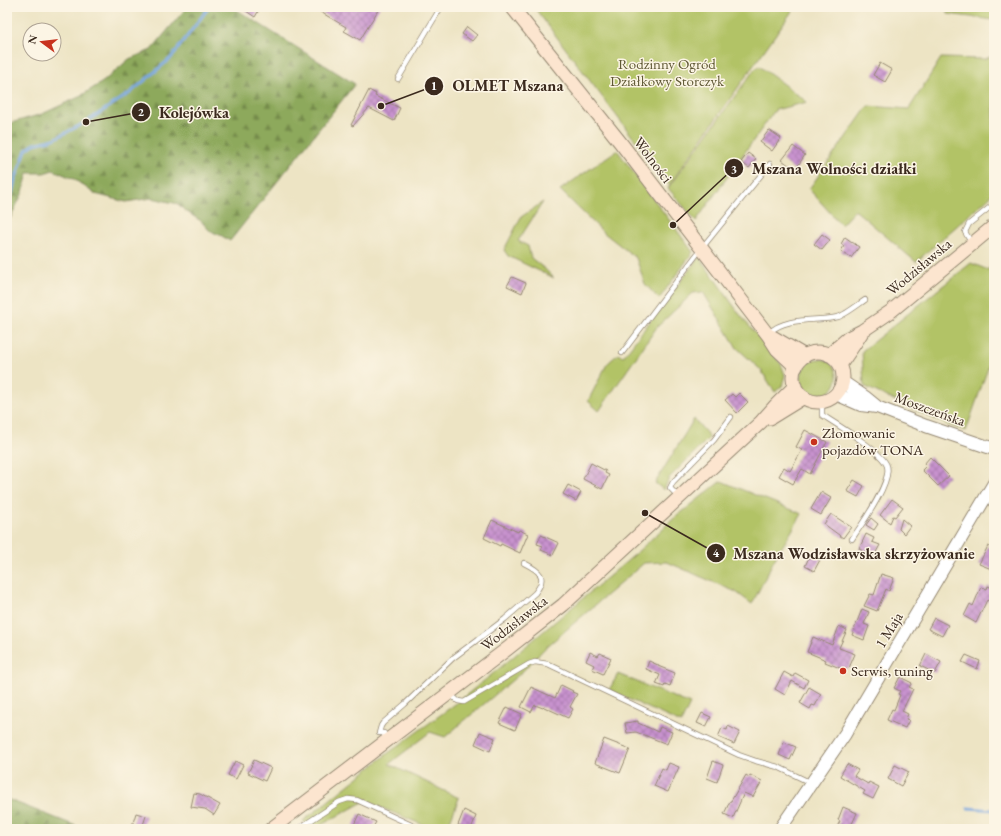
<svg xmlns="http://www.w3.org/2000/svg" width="1001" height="836" viewBox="0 0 1001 836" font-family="'EB Garamond',serif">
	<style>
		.green { fill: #b2c366; stroke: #767642 }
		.forest { fill: url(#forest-firs); stroke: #646a3c }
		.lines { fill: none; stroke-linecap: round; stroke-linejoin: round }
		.stream { stroke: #71a2dc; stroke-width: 3 }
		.building { fill: url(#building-cross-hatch) }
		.service-casing { stroke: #948771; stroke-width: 6 }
		.tertiary-casing { stroke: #948771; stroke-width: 14 }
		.secondary-casing { stroke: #948771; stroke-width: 15 }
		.service { stroke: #fff; stroke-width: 4.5 }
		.tertiary { stroke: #fff; stroke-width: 12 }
		.secondary { stroke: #fce5cf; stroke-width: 13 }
		.poi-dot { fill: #c8321e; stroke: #fcf5e5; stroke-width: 1.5 }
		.labels { text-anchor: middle; stroke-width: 3; stroke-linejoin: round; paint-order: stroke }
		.park-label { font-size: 15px; fill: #5f5834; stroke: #fcf5e5 }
		.street-label { font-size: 15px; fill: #3b2a1e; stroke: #fcf5e5 }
		.poi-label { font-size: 15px; fill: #3b2a1e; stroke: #fcf5e5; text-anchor: start }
		.leader { fill: none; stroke: #3b2a1e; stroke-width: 1.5 }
		.callout-dot { fill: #3b2a1e; stroke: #fcf5e5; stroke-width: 1.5 }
		.mark-label { font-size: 12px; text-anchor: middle; font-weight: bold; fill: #fff }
		.callout-label { font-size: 16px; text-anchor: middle; font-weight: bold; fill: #3b2a1e; stroke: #fcf5e5; stroke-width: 3; stroke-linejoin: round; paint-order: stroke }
	</style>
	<defs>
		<pattern id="forest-firs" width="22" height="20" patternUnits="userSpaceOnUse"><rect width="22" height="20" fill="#8da95b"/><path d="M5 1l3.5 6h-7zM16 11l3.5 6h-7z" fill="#748a4b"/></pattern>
		<pattern id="building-cross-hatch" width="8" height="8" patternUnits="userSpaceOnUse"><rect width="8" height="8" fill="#c792ce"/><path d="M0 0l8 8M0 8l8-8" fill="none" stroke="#a377a7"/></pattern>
	</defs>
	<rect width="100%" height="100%" fill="#fcf5e5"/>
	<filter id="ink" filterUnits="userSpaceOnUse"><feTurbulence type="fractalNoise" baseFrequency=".025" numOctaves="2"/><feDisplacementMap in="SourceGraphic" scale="8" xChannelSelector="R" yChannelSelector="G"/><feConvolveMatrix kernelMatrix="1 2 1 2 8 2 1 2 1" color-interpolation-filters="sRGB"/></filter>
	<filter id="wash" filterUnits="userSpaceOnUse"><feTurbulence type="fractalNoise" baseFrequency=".012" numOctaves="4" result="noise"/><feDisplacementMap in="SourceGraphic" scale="16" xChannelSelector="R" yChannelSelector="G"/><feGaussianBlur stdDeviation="0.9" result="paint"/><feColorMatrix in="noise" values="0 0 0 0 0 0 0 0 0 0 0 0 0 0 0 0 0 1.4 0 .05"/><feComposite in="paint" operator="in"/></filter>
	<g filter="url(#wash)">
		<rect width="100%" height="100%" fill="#ede4c4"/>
		<path class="green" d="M534,7h261l-126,178z
			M944,7h50v13l-46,-6z
			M994,55v138l-78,69 -61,-52 -14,15 -32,-36 59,-83 41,3 32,-51 44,1z
			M759,66l48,36 -32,8 -79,111 -28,-33 86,-118z
			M617,150l76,102 -34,47 -14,-15 -9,-26 -33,-26 -43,-42z
			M543,202l-25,39 10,5 3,12 15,12 8,8 -46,-22 -4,-6 17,-33z
			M699,257l42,59 40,48 4,11 -3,11 -7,6 -14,-22 -24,-22 -34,-56 -10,1 -36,34 -58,84 -11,-10 19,-37 11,-10 5,3z
			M994,261v102l-4,-1 -24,69 -21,-7 -81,-38 -2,-35 109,-88 17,7z
			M801 377a18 18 0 1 1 36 0a18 18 0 1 1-36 0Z
			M694,419l16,18 -41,41 -5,12 -9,-7z
			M721,481l81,33 -29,48 -21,42 -16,-12 -69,-30 -23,1 -100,86 -22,23 -77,65 -15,-5 -41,32 70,34 -12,31h-14l-68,-28 -46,25 6,3h-23l6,-4 -5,-4 84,-67 67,-49 47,-38 131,-110 40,-37z
			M618,674l72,30 -9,19 -72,-33z"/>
		<path class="forest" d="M187,7h47v1l121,76 -125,157 -8,-5 -12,-5 -9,-10 -17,-11 -6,-6 -26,-6 -26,4 -31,-8 -21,-15 -21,-9 -9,3h-16l-5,19 -16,33v-101l35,-10 37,-17 25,-16 25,-22 22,-9z
			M7,799l77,30h-77z"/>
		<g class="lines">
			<path class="stream" d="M7,199l5,-6 3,-13 11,-30 8,-6 20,-5 32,-17 44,-29 41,-35 38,-51
				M968,808l26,2"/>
		</g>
		<g id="blocks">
			<path class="building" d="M240,7h15l4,3 -4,7z
				M312,7h68l-20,33 -16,-9 2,-4z
				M467,27l10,8 -5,6 -10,-7z
				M880,63l12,7 -7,12 -12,-7z
				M369,90l7,4 -1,2 25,12 -6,13 -25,-13 -16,18 -2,-1z
				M769,130l12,8 -9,13 -12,-9z
				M793,146l12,9 -10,15 -13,-10z
				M748,153l8,6 -7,9 -8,-6z
				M822,234l8,6 -8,10 -8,-6z
				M845,237l14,10 -8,11 -10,-7 3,-5 -3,-2z
				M512,277l14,6 -4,10 -15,-7z
				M739,393l9,9 -11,11 -12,-13 7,-6 3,3z
				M805,430l22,12 -17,32 -8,-5 -9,15 -14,-8 5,-9 6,4 12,-21 -6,-3z
				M930,457l19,19 -11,10 -16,-16 4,-4 -2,-2z
				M591,463l15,8 -1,2 4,2 -7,14 -19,-10z
				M854,480l10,6 -6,11 -11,-6z
				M568,485l13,7 -5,9 -13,-7z
				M821,492l10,6 -10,17 -10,-6z
				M892,499l11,8 -8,10 -2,-1 -3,7 -10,-8z
				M831,514l20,13 -8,11 -19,-14z
				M871,518l7,6 -4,6 -8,-5z
				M902,519l8,7 -6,8 -5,-5z
				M492,520l26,12 1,-2 9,4 -8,19 -19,-9 -1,2 -16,-8z
				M866,534l8,4 -2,4 8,3 -6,11 -15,-7z
				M541,535l18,8 -6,12 -12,-5 2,-4 -6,-2z
				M988,546l6,3v21l-15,-6z
				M811,553l10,5 -7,13 -9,-5z
				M881,574l13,4 -5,13 -3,-2 -9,22 -13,-5 6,-12 4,1z
				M988,586l6,3v15l-7,-4 -11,23 -12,-7 6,-12 3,2 8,-19 6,2z
				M862,609l7,3 -5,12 5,2 -5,14 -12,-5z
				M934,618l14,7 -6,11 -14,-7z
				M839,626l8,4 -8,18 16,6 -6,14 -2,-1 -2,3 -20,-8 1,-2 -19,-8 6,-15 19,8z
				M590,652l8,4 2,-3 11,5 -8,16 -11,-5 2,-4 -8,-4z
				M926,654l15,8 -6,11 -15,-7z
				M966,655l14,6 -3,8 -15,-7z
				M649,661l9,4v1l17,7 -5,13 -5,-2 -1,3 -8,-3 4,-9 -14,-6z
				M784,672l9,5 2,-4 13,7 -4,8 -12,-7 -7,14 -10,-6z
				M900,677l12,6 -3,4 4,2 -11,22 6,3 -2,5 3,1 -4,8 -18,-8 5,-11 2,1 6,-15 -2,-1 2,-3 -6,-3z
				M561,685l12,6 -1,1 5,2 -7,13 3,2 -5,9 -24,-11 -1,1 -8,-3 -4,7 -10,-5 10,-20 24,11z
				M809,687l12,7 -6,12 -3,-1 -2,4 -10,-6z
				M507,707l15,7 -7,16 -16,-7z
				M702,713l9,4 -5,10 -9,-4z
				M638,721v2l20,9 2,-5 12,5 -5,12 -31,-12 -9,1 -2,-10z
				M728,726l12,6 -6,12 -16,-7 4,-9 5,2z
				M480,732l15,6 -5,13 -15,-7z
				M604,739l26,10 -10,24 -25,-10z
				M784,742l12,5 -6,13 -11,-5z
				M254,760l17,8 -6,13 -17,-8z
				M235,761l8,4 -7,14 -8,-4z
				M713,761l10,4 -6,17 -10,-4z
				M669,763l10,4 -11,25 -14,-6 8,-18 4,2z
				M847,764l11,6 -4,6 14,8 1,-2 10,5 -6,12 -10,-5 2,-3 -25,-15z
				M895,765l14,7 -8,14 -13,-7z
				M746,775l3,2 1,-2 12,6 -9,16 -9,-4 -11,25 -9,-4 6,-13h1z
				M194,793l6,1 20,11 -6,10 -9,-6 -14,-2z
				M843,807l14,6 -6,13 -2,-1 -2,4h-5l-5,-2 3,-6 -2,-1z
				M464,810l12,6 -5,13h-4l-9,-4z
				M136,813l10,3 -4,12 -10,-2z
				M359,814l17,8 -4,7h-15l-4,-2z"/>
		</g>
	</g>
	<g filter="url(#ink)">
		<use href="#blocks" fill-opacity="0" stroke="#948771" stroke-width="1"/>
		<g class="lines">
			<g class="service-casing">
				<path id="service" d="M398,79l43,-72
					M971,242l-6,-10 4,-8 25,-20
					M769,333c17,-17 48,-11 69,-16 7,-2 21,-13 27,-17
					M622,353l79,-104 69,-85
					M822,402v13c14,9 61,37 65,51 5,16 -25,58 -35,73
					M679,497l-9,-9 3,-6 41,-42 17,-23
					M450,694l8,7 6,1 65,-38 6,-2 13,2 191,91 17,6 22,6 33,16
					M385,739l-1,-6h-5l2,-7 2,-3 22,-19 48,-46 52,-39 30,-26c13,-16 5,-22 -11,-30
					M298,829l41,-27 9,-3 9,1 63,29"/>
			</g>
			<g class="tertiary-casing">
				<path id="tertiary" d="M843,382l22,15 11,9
					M836,394l25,11 16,2 49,19 68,23
					M780,829l65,-95 149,-251"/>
			</g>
			<g class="secondary-casing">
				<path id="secondary" d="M512,7l108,135 148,193 9,14 19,18
					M771,336l34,20
					M793 377a25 25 0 1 1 50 0a25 25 0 1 1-50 0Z
					M829,355l19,-17 14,-7 28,-19 104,-86
					M840,365l15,-22 7,-11
					M770,418l34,-21
					M271,829l236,-180 56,-44 198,-183 15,-17 19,-19"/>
			</g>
			<use href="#service" class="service"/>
			<use href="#tertiary" class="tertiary"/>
			<use href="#secondary" class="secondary"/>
		</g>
	</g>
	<g class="poi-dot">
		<circle cx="814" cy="442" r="4"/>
		<circle cx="843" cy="671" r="4"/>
	</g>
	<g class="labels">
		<g class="park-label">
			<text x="667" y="69">Rodzinny Ogród<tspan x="667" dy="17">Działkowy Storczyk</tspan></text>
		</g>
		<g class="street-label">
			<text transform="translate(653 160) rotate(53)" y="5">Wolności</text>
			<text transform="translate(919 267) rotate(-40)" y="5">Wodzisławska</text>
			<text transform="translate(930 409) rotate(20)" y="5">Moszczeńska</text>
			<text transform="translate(514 623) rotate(-38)" y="5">Wodzisławska</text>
			<text transform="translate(889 630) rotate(-59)" y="5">1 Maja</text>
		</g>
		<g class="poi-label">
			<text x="822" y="438">Złomowanie<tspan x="822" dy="17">pojazdów TONA</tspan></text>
			<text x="851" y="676">Serwis, tuning</text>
		</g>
	</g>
	<path class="leader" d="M381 106L434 86M86 122L141 112M673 225L734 168M645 513L716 553"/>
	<g class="callout-dot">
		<circle cx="381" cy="106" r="4"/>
		<circle cx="86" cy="122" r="4"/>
		<circle cx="673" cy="225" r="4"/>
		<circle cx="645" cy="513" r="4"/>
		<circle cx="434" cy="86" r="10"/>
		<circle cx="141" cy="112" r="10"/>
		<circle cx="734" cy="168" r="10"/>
		<circle cx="716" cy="553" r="10"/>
	</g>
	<g class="mark-label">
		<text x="434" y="90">1</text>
		<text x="141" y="116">2</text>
		<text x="734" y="173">3</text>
		<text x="716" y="557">4</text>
	</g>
	<g class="callout-label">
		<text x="508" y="91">OLMET Mszana</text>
		<text x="194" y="118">Kolejówka</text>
		<text x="834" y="174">Mszana Wolności działki</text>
		<text x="854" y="559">Mszana Wodzisławska skrzyżowanie</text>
	</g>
	<rect width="1001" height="836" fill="none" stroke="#fcf5e5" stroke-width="24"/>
	<g transform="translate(42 42) rotate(285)"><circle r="19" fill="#fcf5e5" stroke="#afa495"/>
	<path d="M0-3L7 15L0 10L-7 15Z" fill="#c8321e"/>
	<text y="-6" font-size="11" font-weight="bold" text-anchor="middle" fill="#3b2a1e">N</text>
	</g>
</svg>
